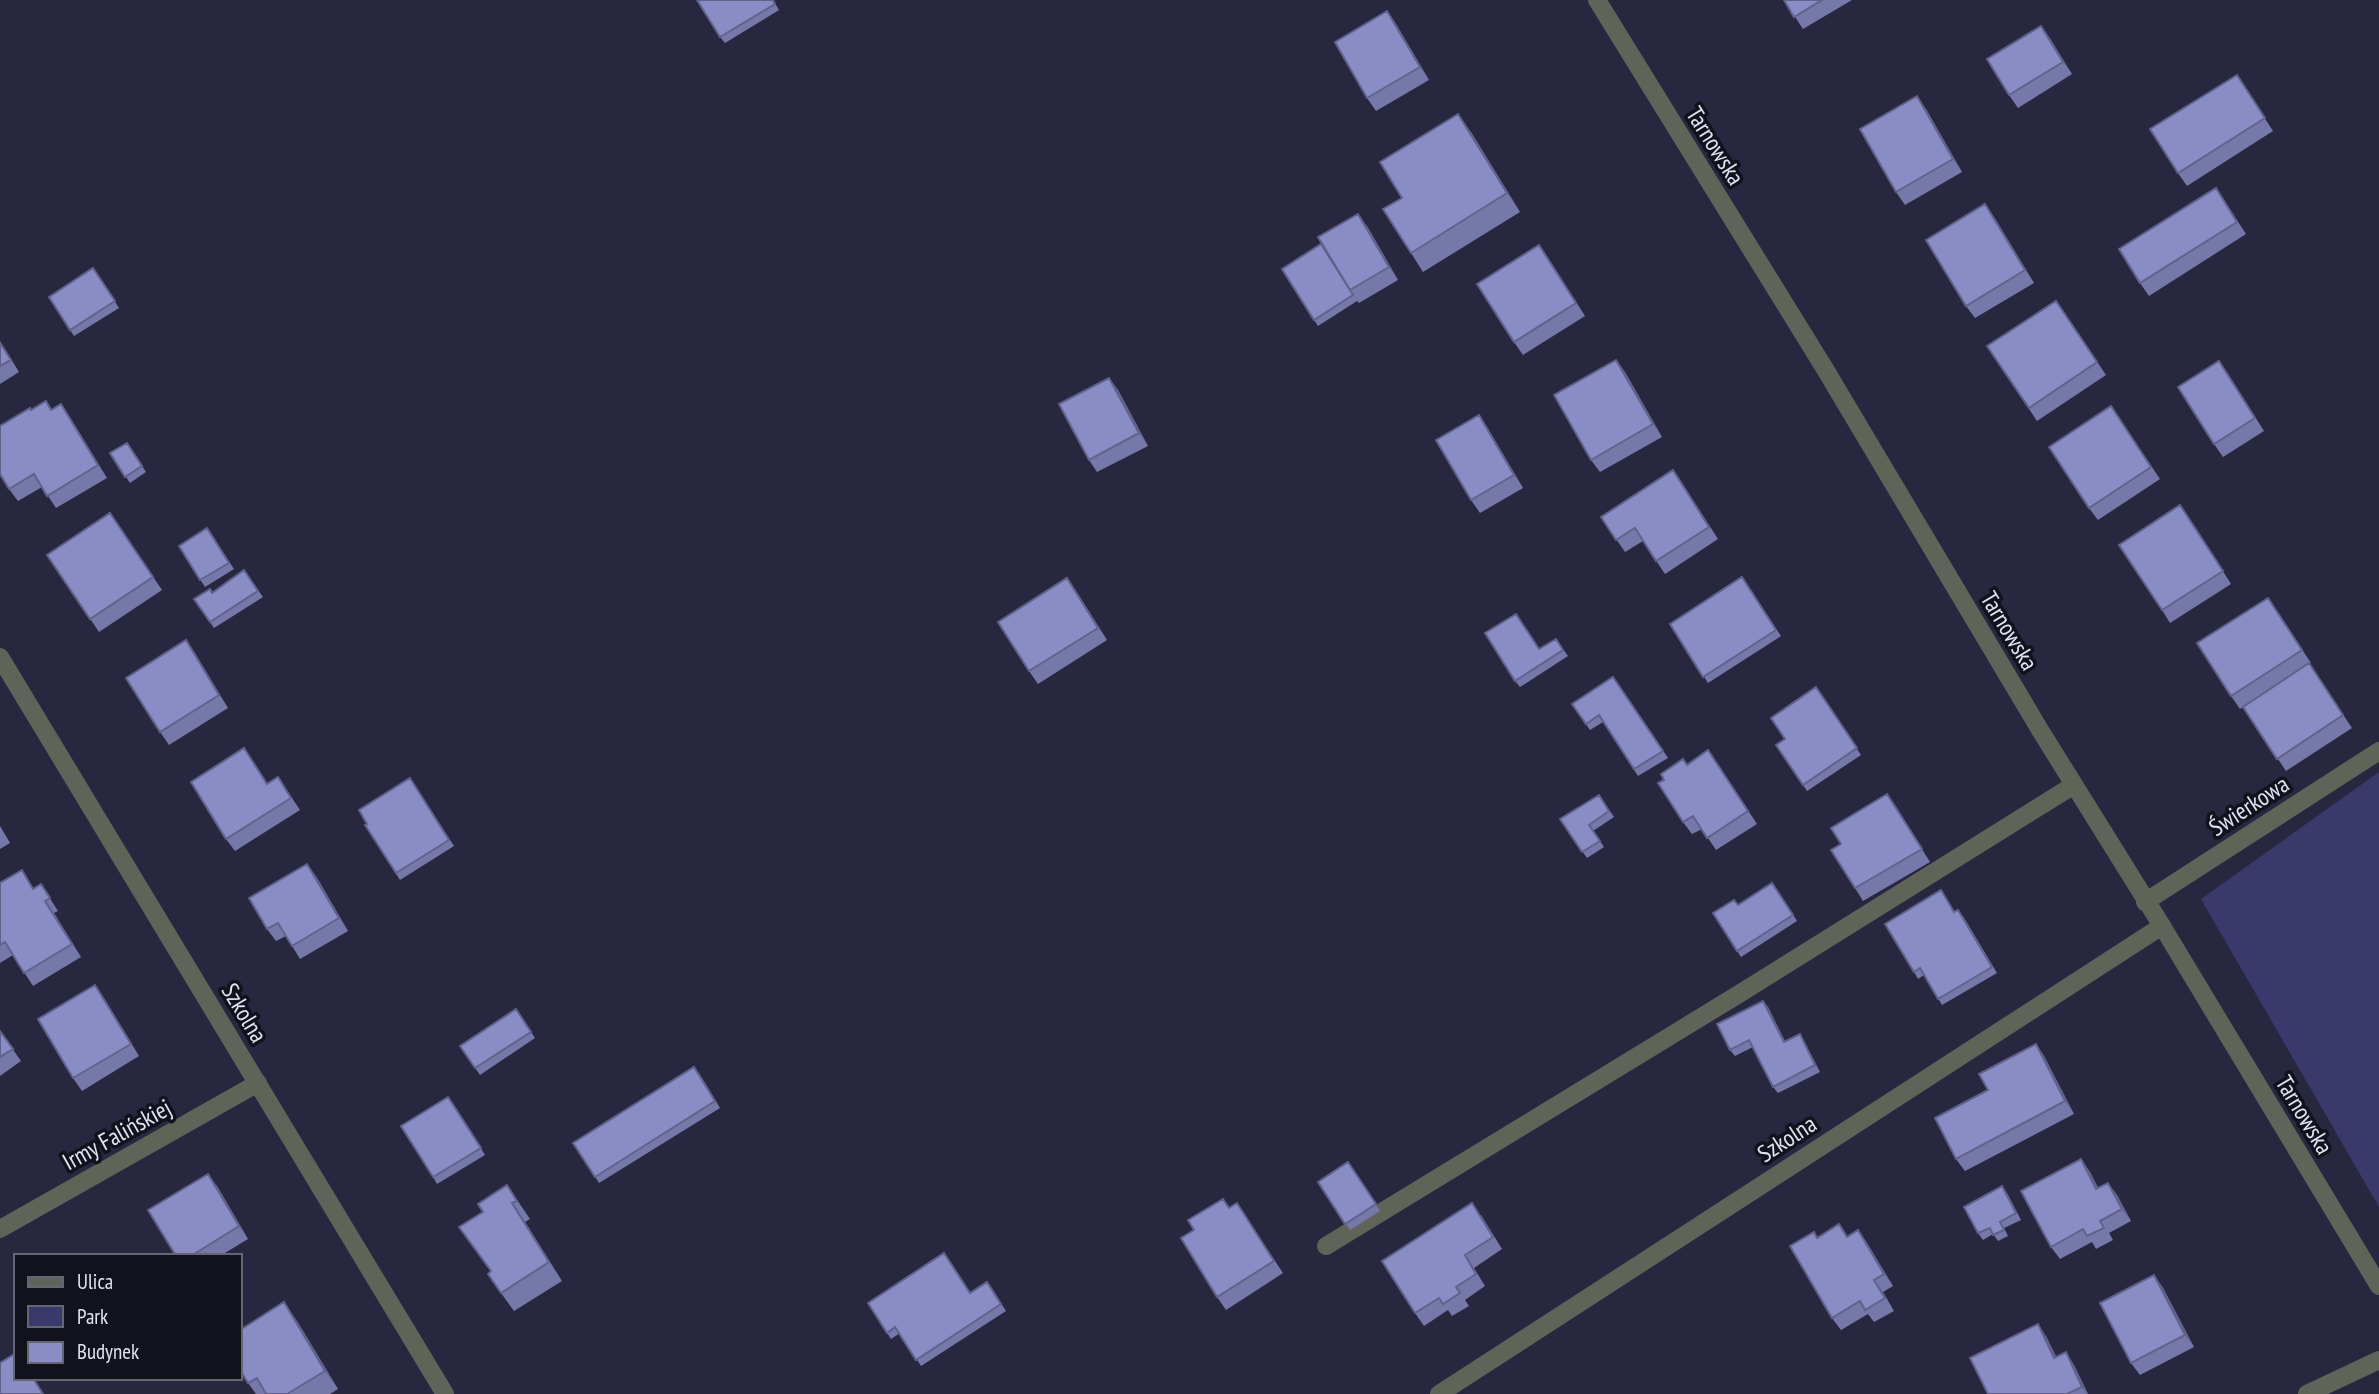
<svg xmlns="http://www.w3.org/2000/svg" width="2379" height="1394" viewBox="0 0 2379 1394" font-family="'PT Sans Narrow',sans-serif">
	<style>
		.green { fill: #3a396b }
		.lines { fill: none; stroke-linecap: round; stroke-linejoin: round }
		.service { stroke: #606458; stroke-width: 18 }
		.minor { stroke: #606458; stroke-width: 18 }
		.tertiary { stroke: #606458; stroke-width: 18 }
		.wall { fill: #7778aa }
		.shaded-wall { fill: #61628b }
		.building { fill: #8a8cc6; stroke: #61628b; stroke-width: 2 }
		.labels { text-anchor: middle; stroke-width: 7; stroke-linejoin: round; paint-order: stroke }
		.street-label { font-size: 24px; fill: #e2e3f3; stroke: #12121d }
	</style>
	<rect width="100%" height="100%" fill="#272840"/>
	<path class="green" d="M2379,772v435l-178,-308z"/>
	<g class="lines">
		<path class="service" d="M1326,1246l413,-252 335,-209
			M2307,1394l72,-34"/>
		<path class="minor" d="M0,657l445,737
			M2145,902l234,-151
			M0,1229l258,-146
			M1439,1394l723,-468"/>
		<path class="tertiary" d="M1597,0l228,369 215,361 122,196 217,360"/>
	</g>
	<path class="wall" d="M773,0l6,10 -54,33 -5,-6z
		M1784,0h68l-49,29z
		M1387,11l9,13 33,56 -53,31 -9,-13z
		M2041,26l31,48 -54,34 -9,-13z
		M2237,75l36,56 -86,55 -9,-13z
		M1926,109l36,63 -57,33 -9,-13z
		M1471,132l49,80 -97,60 -12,-19 -9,-55z
		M2216,188l30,46 -97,62 -9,-13z
		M1994,217l40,66 -59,35 -9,-12z
		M1367,226l31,54 -39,23 -2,-2 -39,25 -4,-6z
		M1548,258l37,58 -62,39 -9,-13z
		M93,268l26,40 -45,28 -25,-39z
		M2056,301l50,74 -69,46 -50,-75z
		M0,341l19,31 -19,12z
		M1616,360l9,12 37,65 -62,35 -9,-12z
		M2228,374l36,57 -41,26 -9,-13z
		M1109,378l9,12 30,56 -51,26 -8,-12z
		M46,401l6,9 9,-6 46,74 -51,30 -14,-21 -24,14 -9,-12 22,-79z
		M2111,406l49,73 -62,41 -9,-12z
		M1479,415l8,12 36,61 -43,25 -9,-13z
		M127,443l19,29 -16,11 -20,-30z
		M1682,483l36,56 -53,35 -22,-33 -18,11 -24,-35z
		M110,513l52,77 -63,42 -52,-77z
		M2189,518l42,66 -61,39 -8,-13z
		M207,528l27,41 -29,18 -26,-41z
		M244,570l19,27 -49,31 -20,-29 18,-6z
		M1742,577l39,59 -73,47 -38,-59z
		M1076,591l31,49 -69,44 -9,-13z
		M2268,598l43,65 -2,1 43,64 -66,43 -43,-64 -3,2 -9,-13z
		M1556,639l12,17 -48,31 -5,-6 24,-32z
		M186,640l42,68 -59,37 -9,-13z
		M1613,677l55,81 -30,18 -35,-54 -13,8 -18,-26z
		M1816,687l45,68 -54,36 -31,-46 9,-6z
		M1708,750l49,74 -41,26 -14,-21 -10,5 -9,-12 4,-57z
		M278,777l22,33 -65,41 -9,-12 41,-56z
		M410,778l44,68 -54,34 -35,-55z
		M1887,794l43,68 -67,39 -8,-13 -14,-44z
		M1599,795l15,22 -21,14 11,16 -17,11 -27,-39z
		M0,826l10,17 -10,6z
		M316,876l32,55 -48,28 -14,-23 -10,5 -9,-12z
		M0,883l34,5 15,9 9,14 -4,2 27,44 -48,29 -20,-31 -13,8z
		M1772,883l25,38 -56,36 -28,-44 25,-8z
		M1946,897l8,15 9,4 34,57 -55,32 -18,-30 -6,4 -4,-7z
		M104,998l35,58 -57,35 -9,-13z
		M1763,1001l5,6 17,35 15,-8 4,7 16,31 -42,21 -5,-6 -20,-40 -18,9 -5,-6z
		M516,1009l19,29 -55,37 -20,-29z
		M0,1031l21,30 -21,15z
		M2036,1044l8,12 30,58 -109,57 -9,-12 32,-69z
		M699,1073l21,35 -121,75 -26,-40z
		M453,1103l32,52 -48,29 -4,-7z
		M2081,1159l9,13 8,16 10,-5 9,12 14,26 -22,12 4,7 -17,9 -4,-7 -32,17 -9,-12z
		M1348,1162l32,49 -30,19 -32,-48z
		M507,1185l23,34 -5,3 37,59 -48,30 -13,-18 -10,-22 -8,-59z
		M217,1186l31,53 -28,17h-44z
		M2007,1193l14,27 -17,8 4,8 -10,5 -5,-7 -10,6 -5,-7z
		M1229,1208l16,8 38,57 -57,37 -9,-13z
		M1481,1215l21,34 -28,19 11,18 -20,14 4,6 -17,10 -4,-6 -24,16 -9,-13z
		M1839,1224l8,12 11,-6 9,13 26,43 -10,6 11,19 -20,11 -6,-8 -27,16 -9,-12 -15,-80z
		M2154,1275l9,13 31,59 -54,28 -9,-12z
		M987,1282l19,29 -85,55 -21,-33 -9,6 -23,-36 102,-10z
		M297,1321l41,68 -8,5h-74l-8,-11z
		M2046,1336l10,21 18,8 14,29h-100z"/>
	<path class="shaded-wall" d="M1387,11l9,13 33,56 -9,-13z
		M2041,26l9,12 22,36 -9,-12z
		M1917,96l9,13 36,63 -9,-13z
		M1458,114l13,18 49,80 -13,-19z
		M1985,204l9,13 40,66 -9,-13z
		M1358,214l9,12 31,54 -9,-13z
		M1539,245l9,13 37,58 -9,-13z
		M1616,360l9,12 37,65 -9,-13z
		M2219,361l9,13 36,57 -9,-13z
		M1109,378l9,12 30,56 -9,-13z
		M61,404l9,13 37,61 -9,-13z
		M1479,415l8,12 36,61 -9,-13z
		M1067,578l9,13 31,49 -9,-12z
		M186,640l9,13 33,55 -9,-13z
		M1887,794l9,12 34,56 -8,-13z
		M307,864l9,12 32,55 -9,-13z
		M45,901l9,12 27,44 -9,-13z
		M95,985l9,13 35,58 -8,-12z
		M1763,1001l5,6 21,42 -5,-7z
		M1800,1034l4,7 16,31 -5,-7z
		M2036,1044l8,12 30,58 -9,-13z
		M2081,1159l9,13 15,29 -9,-12z
		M208,1174l9,12 31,53 -9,-13z
		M2108,1183l9,12 14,26 -9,-12z
		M512,1203l13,19 37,59 -13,-19z
		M1858,1230l9,13 26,43 -9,-12z
		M2154,1275l9,13 31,59 -9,-12z
		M284,1302l13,19 41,68 -13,-18z
		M2038,1324l8,12 17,34 -9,-12z
		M2066,1352l8,13 14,29h-1l-5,-7z"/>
	<path class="building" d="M697,0h76l2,4 -55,33z
		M1784,0h38l-28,17z
		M1387,11l33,56 -53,31 -32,-56z
		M2041,26l22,36 -54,33 -22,-36z
		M2237,75l28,43 -87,55 -28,-44z
		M1917,96l36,63 -57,33 -36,-63z
		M1458,114l49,79 -96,60 -28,-44 19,-11 -22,-36z
		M2216,188l21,34 -97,61 -21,-34z
		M1985,204l40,66 -59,36 -40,-66z
		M1358,214l31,53 -39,23 -32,-53z
		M1321,244l32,51 -39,25 -32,-51z
		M1539,245l37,58 -62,39 -37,-58z
		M93,268l22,33 -45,29 -21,-33z
		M2056,301l41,61 -68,46 -42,-62z
		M0,343l11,17 -11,6z
		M1616,360l37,64 -62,36 -37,-65z
		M2219,361l36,57 -41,26 -36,-57z
		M1109,378l30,55 -50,27 -30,-56z
		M46,401l5,9 10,-6 37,61 -51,31 -13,-22 -25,15 -9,-15v-48l30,-18 1,2z
		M2111,406l40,61 -62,41 -40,-61z
		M1479,415l35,60 -43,25 -35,-60z
		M127,443l15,23 -17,11 -15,-24z
		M1673,470l36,57 -53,34 -21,-33 -19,12 -15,-23z
		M2180,505l43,66 -61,39 -43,-65z
		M110,513l43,64 -63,42 -43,-64z
		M207,528l22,35 -29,17 -21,-34z
		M244,570l14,21 -48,31 -16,-23 16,-10 2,4z
		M1742,577l34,53 -73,47 -33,-53z
		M1067,578l31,50 -69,43 -31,-49z
		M2268,598l34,52 -71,46 -34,-53z
		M1516,614l23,35 17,-10 7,11 -48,31 -30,-48z
		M186,640l33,55 -59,37 -34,-54z
		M2309,663l34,52 -66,44 -34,-52z
		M1613,677l50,74 -29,18 -35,-54 -13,9 -14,-20z
		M1816,687l41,61 -54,37 -27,-40 9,-6 -14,-21z
		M244,748l23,36 11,-7 13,21 -65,41 -35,-57z
		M1708,750l40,61 -41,27 -14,-22 -10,6 -25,-39 6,-3 -3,-6 22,-15 4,6z
		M410,778l39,62 -53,33 -31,-48 2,-1 -8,-14z
		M1887,794l35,55 -67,39 -24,-38 10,-6 -10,-16z
		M1599,795l10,16 -20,14 11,16 -18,11 -22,-33z
		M307,864l32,54 -47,28 -14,-23 -11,6 -18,-31z
		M22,870l11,19 8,-5 9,14 -5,3 27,43 -48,29 -19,-31 -5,3v-62z
		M1772,883l21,32 -56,36 -24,-38 21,-13 4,5z
		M1941,890l13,22 4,-2 34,57 -54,32 -18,-31 -6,4 -29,-48z
		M95,985l36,59 -58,34 -35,-59z
		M1763,1001l21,41 16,-8 15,31 -42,22 -24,-47 -19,10 -13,-26z
		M516,1009l15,23 -56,36 -15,-22z
		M0,1031l13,18 -13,8z
		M2036,1044l29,57 -109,58 -21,-41 53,-28 -9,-16z
		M694,1067l21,34 -120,76 -22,-34z
		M448,1097l33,51 -48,29 -32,-51z
		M2081,1159l15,30 12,-6 14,26 -22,12 4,7 -17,8 -4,-7 -32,18 -30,-56z
		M1348,1162l28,42 -31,20 -27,-42z
		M208,1174l31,52 -48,30h-15l-28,-46z
		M507,1185l10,16 -5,2 37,59 -48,31 -13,-19 3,-3 -32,-44 24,-15 -5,-8z
		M2002,1186l14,27 -16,9 4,8 -11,5 -3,-7 -12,5 -14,-26z
		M1223,1199l6,9 8,-5 37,58 -57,36 -36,-59 13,-8 -6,-10z
		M1472,1203l21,34 -28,18 11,19 -20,13 4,6 -17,11 -4,-6 -24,15 -33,-52z
		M1839,1224l8,13 11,-7 26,44 -10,6 11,18 -20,12 -5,-9 -28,17 -42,-72 24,-14 3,6z
		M944,1253l26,40 17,-11 14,22 -85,56 -21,-33 -8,6 -19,-30z
		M2154,1275l31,60 -54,28 -31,-60z
		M284,1302l41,69 -38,23h-21l-9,-16 -9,5 -8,-13v-40z
		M2038,1324l16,34 12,-6 16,35 -15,7h-79l-18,-36z
		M16,1353v25h17l10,16h-43v-31z"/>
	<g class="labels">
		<g class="street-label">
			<text transform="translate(1715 146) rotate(58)" y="8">Tarnowska</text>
			<text transform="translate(2009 631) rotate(59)" y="8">Tarnowska</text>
			<text transform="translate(2249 806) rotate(-33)" y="8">Świerkowa</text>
			<text transform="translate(244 1013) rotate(59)" y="8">Szkolna</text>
			<text transform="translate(2304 1115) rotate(59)" y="8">Tarnowska</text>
			<text transform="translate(117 1135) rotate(-29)" y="8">Irmy Falińskiej</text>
			<text transform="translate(1787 1139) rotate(-33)" y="8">Szkolna</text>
		</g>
	</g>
	<rect x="14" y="1254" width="228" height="126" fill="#12121d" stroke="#656673" stroke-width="2"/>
	<rect x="28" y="1277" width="35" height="10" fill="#606458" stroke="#656673" stroke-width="2"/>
	<text x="77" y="1289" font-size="21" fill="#e2e3f3">Ulica</text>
	<rect x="28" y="1306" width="35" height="21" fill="#3a396b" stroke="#656673" stroke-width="2"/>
	<text x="77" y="1324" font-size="21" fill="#e2e3f3">Park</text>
	<rect x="28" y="1342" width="35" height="21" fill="#8a8cc6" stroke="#656673" stroke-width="2"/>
	<text x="77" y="1359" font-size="21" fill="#e2e3f3">Budynek</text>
</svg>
